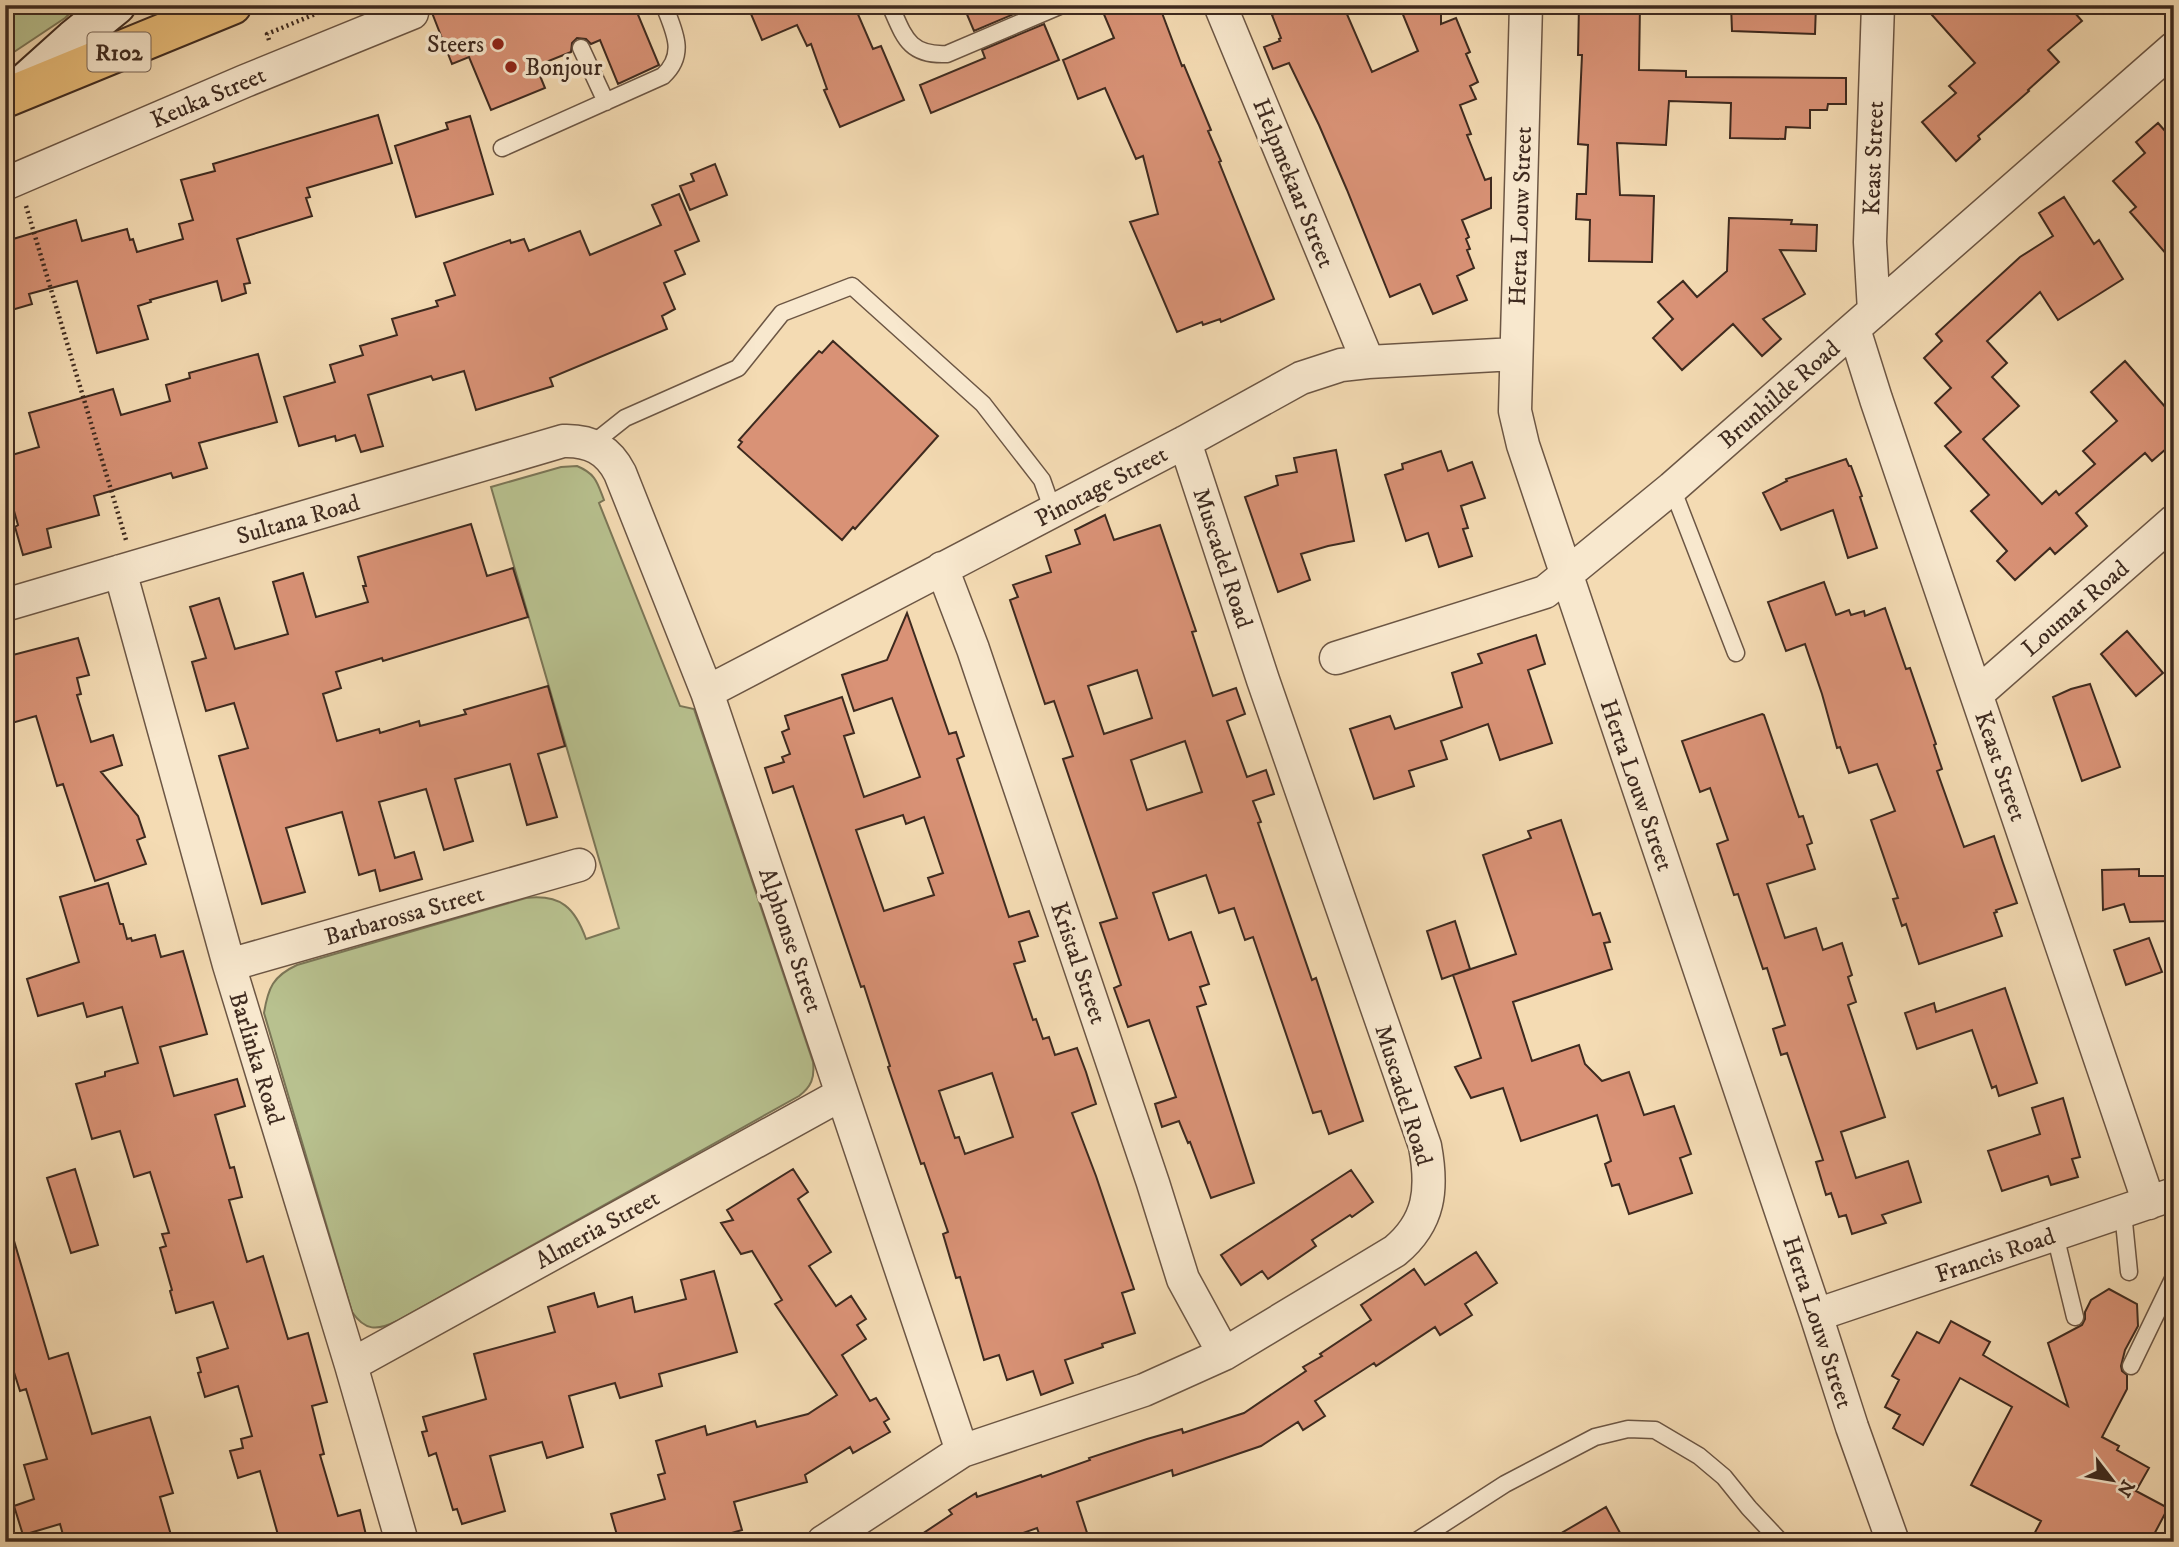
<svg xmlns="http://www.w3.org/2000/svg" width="2179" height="1547" viewBox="0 0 2179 1547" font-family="'IM FELL DW Pica',serif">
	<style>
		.green { fill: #b8c18f; stroke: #7b7657; stroke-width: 2 }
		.building { fill: #d99276; stroke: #3e2a1f; stroke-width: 2; fill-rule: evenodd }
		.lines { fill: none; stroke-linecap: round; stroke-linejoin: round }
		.lane-casing { stroke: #6c5644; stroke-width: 19 }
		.street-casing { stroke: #6c5644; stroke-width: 35 }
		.secondary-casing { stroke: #3e2a1f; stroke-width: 42 }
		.primary-casing { stroke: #3e2a1f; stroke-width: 42 }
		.path { stroke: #3e2a1f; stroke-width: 4.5; stroke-dasharray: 2 3.5; stroke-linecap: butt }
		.lane { stroke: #f8e8ce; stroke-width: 16 }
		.street { stroke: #f8e8ce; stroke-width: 32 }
		.secondary { stroke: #f8e8ce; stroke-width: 38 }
		.primary { stroke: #eabe7a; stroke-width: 38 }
		.poi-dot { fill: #8f2418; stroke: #f8e8ce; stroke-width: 2.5 }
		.labels { text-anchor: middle; stroke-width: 7; stroke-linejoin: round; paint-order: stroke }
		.shield { fill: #f8e8ce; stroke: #766354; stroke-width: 2 }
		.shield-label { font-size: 23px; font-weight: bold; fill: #3e2a1f }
		.poi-label { font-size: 24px; fill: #3e2a1f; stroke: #f8e8ce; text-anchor: end }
		.street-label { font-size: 24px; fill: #3e2a1f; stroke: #f8e8ce }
	</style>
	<rect width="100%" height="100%" fill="#f4dbb3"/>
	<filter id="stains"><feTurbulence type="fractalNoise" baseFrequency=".00286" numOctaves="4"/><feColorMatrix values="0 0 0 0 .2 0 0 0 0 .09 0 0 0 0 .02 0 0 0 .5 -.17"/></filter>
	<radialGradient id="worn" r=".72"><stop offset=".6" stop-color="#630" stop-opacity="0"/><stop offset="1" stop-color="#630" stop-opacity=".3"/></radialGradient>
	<path class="green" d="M5,5h74l-14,13 -60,40z
		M577,466c19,8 20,16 27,34l-5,3 81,203 14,3 119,353c2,16 -2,25 -14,34l-402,225c-20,10 -32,10 -45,-9l-88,-299c4,-25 9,-37 33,-48l229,-67c35,-4 49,10 60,41l33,-11 -128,-441 70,-20z"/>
	<path class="building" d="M429,5h205l25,60 -41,19 -18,-44 -9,4 -5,-5 -9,-1 -5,5 -1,9 -35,14 9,22 -54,22 -22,-53 -17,7z
		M772,5h82l19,44 8,-3 23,54 -64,27 -16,-37 3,-1 -16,-45 -4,2 -10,-21 -35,15 -11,-26z
		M963,5h72l-61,26z
		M1100,5h59l23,61 2,-1 27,65 -3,1 13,30 -2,1 55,137 -53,23 -1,-3 -17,6 -1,-3 -25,10 -47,-110 28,-8 -15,-58 -7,3 -31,-71 -27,11 -15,-39 51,-22z
		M1295,5h48l29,67 46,-21 -19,-46h42v19l15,-6 14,34 -4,2 12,28 -8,4 6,13 -16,6 11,29 -4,1 18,45 6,-2v30l-29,12 7,17 -3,2 4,10 -3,1 7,18 -17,8 10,24 -34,14 -13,-30 -30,13 -43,-107 -28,-65 -30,-62 -16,6 -9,-22 16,-6 -1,-2 2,-1 -9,-23z
		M1579,5h61l-1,65 47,1v6l160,1v26h-18l-1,6h-17v18l-24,-1 -1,12 -55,-1 1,-35 -62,-2 -3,44 -49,-2 3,52 34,1 -2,66 -63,-1 1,-41 -14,-1 1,-25h9l2,-49 -10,-1 4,-89h-4z
		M1731,5h85l-1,29 -83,-3z
		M1923,5h145l14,16 -34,29 11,12 -31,28 1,1 -51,45 2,3 -24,22 -34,-39 34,-29 -7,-7 26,-23z
		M1044,24l15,36 -128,53 -11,-28 65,-27 -3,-8z
		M378,115l14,48 -85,25 3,9 -4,1 6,18 -75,23 13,44 -6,1 2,9 -24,8 -5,-20 -67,19 1,2 -13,4 10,33 -51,14 -20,-72 -48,13 3,10 -27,8v-76h6l2,3 63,-19 6,21 45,-12 3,11 3,-1 4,13 46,-13 -4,-15 14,-4 -12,-40 34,-9 -2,-7z
		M470,116l23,78 -77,23 -21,-71 53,-17 -2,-6z
		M2158,123l16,18v122l-44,-51 6,-5 -23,-26 32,-28 -9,-11z
		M715,164l12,31 -37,15 -10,-24 14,-5 -3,-7z
		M679,194l20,47 -24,10 10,23 -21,9 11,26 -13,7 5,13 -117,49 3,8 -77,24 -12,-39 -31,9 -2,-4 -63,19 15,51 -22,6 -6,-17 -19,6 -1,-5 -36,10 -15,-49 51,-15 -5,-17 33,-10 -3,-9 37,-11 -5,-16 46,-13 -2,-5 19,-6 -11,-32 66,-23 1,3 13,-4 5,12 51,-20 10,24 71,-30 -9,-20z
		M2064,197l30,47 5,-4 24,39 -65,41 -18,-28 -53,49 20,22 -15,14 27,29 -36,33 59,65 14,-13 3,4 36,-31 -12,-13 34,-30 -26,-29 34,-31 49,56v25l-22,19 -7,-8 -69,60 11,13 -32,28 -5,-6 -35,32 -18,-19 10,-10 -36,-40 18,-16 -44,-49 16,-14 -26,-29 16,-15 -27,-30 18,-17 -6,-7 84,-77 33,-21 -14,-23z
		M1729,218l63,2 -1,4 26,1 -1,26 -36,-1 25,44 -42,25 18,20 -19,17 -29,-32 -51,46 -29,-32 20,-19 -15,-17 25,-21 14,16 30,-26z
		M833,341l105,95 -83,93 -2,-2 -11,13 -104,-93 4,-5 -3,-2 58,-65 22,-24 3,2z
		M258,354l19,68 -78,21 8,25 -34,10 -2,-5 -77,23 5,19 -52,14 4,18 -28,8 -8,-28 3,-2 -13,-46v-22l34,-10 -10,-34 84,-24 8,26 49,-14 -4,-16 24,-7 -1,-5z
		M1336,450l18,91 -26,5 -27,8 9,26 -32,12 -33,-95 33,-12 -2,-9 21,-4 -3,-14z
		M1441,451l7,20 24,-9 13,36 -24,8 7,22 -5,1 9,27 -33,11 -11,-34 -22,8 -21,-66 18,-6 -1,-5z
		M1846,459l3,7h2l11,30 -2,1 17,51 -29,10 -15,-48 -52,20 -18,-37 24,-12 -1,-2z
		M1105,515l9,25 46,-15 36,106 -4,1 21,64 23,-8 9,26 -18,7 20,56 19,-7 8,24 -21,7 8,21 -3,1 54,157 4,-2 47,143 -34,13 -8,-23 -8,2 -60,-176 -8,3 -11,-32 -15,5 -13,-38 -53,18 16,47 22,-8 18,52 -9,3 6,17 -9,3 57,176 -43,15 -21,-56 -2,1 -9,-22 -17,6 -7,-23 21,-7 -27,-77 -21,7 -14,-39 7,-3 -21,-62 17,-5 -54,-159 10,-3 -19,-55 -9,3 -35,-104 8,-3 -5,-12 38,-13 -5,-16 34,-12 -5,-14zM1137,670l15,48 -48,16 -16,-48zM1185,741l17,51 -55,18 -16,-50z
		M471,524l16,52 26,-8 15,49 -145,44 -1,-3 -46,14 5,16 -18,6 14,47 42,-12 1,4 39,-12 1,5 46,-12 -2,-4 84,-24 17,60 -27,8 19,63 -30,8 -17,-61 -55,15 18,62 -29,9 -18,-61 -47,13 16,56 19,-6 8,27 -42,12 -5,-21 -16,5 -17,-63 -56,16 19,64 -43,12 -43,-148 29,-8 -14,-45 -28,8 -14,-49 14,-4 -16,-51 29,-9 16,51 25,-7 28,-8 -15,-52 30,-9 13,44 52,-15 -5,-16h3l-8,-29z
		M1824,582l12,33 13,-5 2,5 13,-4 1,5 20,-8 21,61 4,-1 26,76 -2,1 8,24 -5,2 27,76 30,-11 9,27 14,40 -21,7 1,2 -3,1 8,23 -83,28 -13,-40 -4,2 -9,-27 5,-1 -27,-78 24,-9 -18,-47 -28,9 -9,-26 -3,1 -15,-54 -17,-50 -19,7 -18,-49z
		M907,613l42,121 7,-2 8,24 -7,3 52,158 20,-6 9,25 -19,6 6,19 -11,3 19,56 3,-1 7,20 6,-2 6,18 22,-7 9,24 10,32 -24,9 24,63 38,113 -12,4 13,40 -33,11 1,3 -38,13 8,23 -32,12 -8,-24 -26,9 -8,-25 -15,5 -24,-83 -4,1 -13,-44 5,-2 -24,-69 -3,1 -33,-97 2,-1 -26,-80 -3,1 -68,-201 -20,7 -8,-25 19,-6 -2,-5 8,-3 -8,-22 7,-3 -4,-13 57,-19 12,36 -10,3 20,61 56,-20 -28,-79 -38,13 -12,-36 45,-15zM903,815l3,9 18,-7 19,56 -15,5 6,17 -50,16 -28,-81zM992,1073l21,64 -48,17 -6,-17 -4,1 -16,-47z
		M2127,631l36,42 -27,23 -35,-42z
		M1536,635l9,29 -17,6 24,73 -52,17 -12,-36 -47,17 6,18 -38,12 5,15 -40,13 -24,-70 40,-13 5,13 67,-22 -10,-34 30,-10 -4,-9z
		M78,638l11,37 -12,3 4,16 -4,1 14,47 22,-7 9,30 -21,7 37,44 7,21 -8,3 9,24 -51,17 -32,-97 -6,2 -21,-70 -31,9v-68z
		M2090,684l30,83 -38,14 -29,-84 18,-8z
		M1762,714l2,1 35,102 4,-1 9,27 -5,2 8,24 -48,15 18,54 31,-10 7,22 19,-7 10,32 -4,2 8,25 -8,3 37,112 -44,15 15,46 52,-17 13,41 -39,13 4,8 -34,11 -6,-19 -7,2 -8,-24 -5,2 -10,-33 7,-2 -36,-107 -6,2 -8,-26 12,-4 -18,-57 -4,1 -25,-75 -4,1 -17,-51 11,-4 -18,-52 -10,4 -18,-51z
		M1561,820l32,95 7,-2 10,29 -6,1 8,26 -99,33 19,59 47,-16 6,19 17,17 27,-9 15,43 30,-9 17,48 -11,4 12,35 -63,21 -10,-30 -7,2 -7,-22 6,-3 -14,-46 -76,26 -18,-53 -32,10 -16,-31 26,-9 -28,-83 63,-21 -33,-99 48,-17 -3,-7z
		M2139,869v7h35v45l-44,1 -6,-18 -21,6 -1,-40z
		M108,883l12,41h3l4,15 4,-1 1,3 23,-6 6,22 22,-6 24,83 -47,13 14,49 63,-17 8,27 -30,9 15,53 4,-1 8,30 -13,3 18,62 16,-6 25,83 20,-6 19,69 -15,4 12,48 -4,1 18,61 22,-6 6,25 -22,7h-2l-2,-7 -25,7h-35l-20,-71 -22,7 -8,-27 13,-3 -2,-9 11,-3 -14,-50 -33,11 -7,-24 3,-1 -4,-14 31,-10 -15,-46 -37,11 -6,-22 2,-1 -12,-42 6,-2 -4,-12 7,-1 -19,-61 -16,5 -14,-46 -28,8 -16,-55 29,-8v-4l33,-9 -16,-56 -35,10 -4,-14 -45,13 -11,-37 52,-17 -19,-65z
		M1455,921l15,48 -28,10 -15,-48z
		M2149,938l13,34 -36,13 -12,-35z
		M2005,988l32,95 -38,13 -3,-10 -4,2 -20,-58 -55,19 -12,-36 29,-10 2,9z
		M2063,1098l17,59 -8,2 6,18 -27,8 -3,-9 -46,15 -14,-40 52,-17 -8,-26z
		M75,1169l23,76 -27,8 -24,-75z
		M793,1169l15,23 -10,7 33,53 -22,14 27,40 15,-10 15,23 -9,6 9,14 -24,16 28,46 6,-3 13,21 -5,3 6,10 -37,21 -3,-6 -45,28 2,7 -73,20 8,28 -41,12h-82l-8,-28 54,-15 -7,-24 7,-2 -9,-32 49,-15 2,9 48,-14 2,6 51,-13 29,-19 -62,-91 7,-4 -30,-49 -11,3 -20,-31 12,-3 -6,-10z
		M1351,1170l22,32 -21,15 -2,-2 -38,25 4,6 -48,33 -6,-8 -21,14 -20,-30z
		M12,1234l37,125 19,-6 24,81 58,-17 23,76 -13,4 13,45h-108l-5,-18 -37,11 -9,-29 20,-7 -10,-34 23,-6 -21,-70 -6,2 -15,-47v-109z
		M1476,1252l21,31 -32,21 7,11 -32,20 -5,-8 -59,39 -2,-3 -59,38 10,15 -22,14 -5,-8 -37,24 -88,30 -1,-6 -95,32 13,40h-48l-5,-14 -39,14h-88l42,-28 -3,-4 27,-17 1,4 64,-22 1,2 48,-17 -1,-2 58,-19 35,-10 1,4 61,-20 62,-42 -3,-4 19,-11 -2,-2 51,-34 -10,-15 30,-20 23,-16 11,16z
		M714,1271l23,81 -78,22 3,12 -42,12 -5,-15 -46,13 14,51 -36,11 -5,-16 -52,14 15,55 -43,13 -5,-15 -4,1 -17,-57 -7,3 -7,-24 5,-1 -4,-14 63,-18 -12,-45 81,-22 -7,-25 46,-14 4,14 34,-10 3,15 51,-13 -5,-19z
		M2109,1289l28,15 1,22 -13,24 -4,16 1,5 5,4v14l-25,48 17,9 -2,4 32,18 -13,23 32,17 -18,34h-120l11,-21 -70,-36 41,-78 -52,-29 -37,67 -30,-17 7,-13 -15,-8 14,-27 -7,-4 25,-44 22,11 12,-22 39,21 -7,13 85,51 -20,-63 34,-18 3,-6v-7l6,-12z
		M1606,1507l19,35h-79z"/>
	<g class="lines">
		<g class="lane-casing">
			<path id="lane" d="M890,5c14,31 18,51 57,49l115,-49
				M581,48l25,54
				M502,148l161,-72c24,-22 11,-45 1,-71
				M591,445l34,-27 113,-50 44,-55 70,-27 131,118 59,76 11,31
				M1672,488l64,165
				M2123,1212l6,60
				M2055,1235l20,82
				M2131,1366l43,-89
				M1415,1542l90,-58 90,-47 33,-8 27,1 44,26 25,21 25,31 32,34"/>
		</g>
		<g class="street-casing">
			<path id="street" d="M1220,5l148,357
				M1526,5l-11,406 8,34 293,870 36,112 41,115
				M5,184l240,-103 167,-68
				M1874,311l-4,-69 8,-237
				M1854,329l22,70 273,804
				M942,568l31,81 180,534 30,96 41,75
				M120,571l109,394 122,400 51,177
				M5,605l558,-164c26,-1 45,8 57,32l87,219 255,759
				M1336,658l209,-66 127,-104 502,-440
				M707,692l478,-250 116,-64 40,-13 27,-3 147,-8
				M1977,694l197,-173
				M229,965l350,-100
				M1816,1315l358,-121
				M351,1365l491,-271
				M823,1542l139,-91 182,-61 80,-36 171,-103c35,-29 38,-62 30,-105l-162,-466 -78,-238"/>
		</g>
		<g class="secondary-casing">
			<path id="secondary" d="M14,93l60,-54 42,-34"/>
		</g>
		<g class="primary-casing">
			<path id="primary" d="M5,98l227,-93"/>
		</g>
		<path class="path" d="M269,40l-2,-6 70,-29
			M26,206l100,334"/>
		<use href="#lane" class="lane"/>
		<use href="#street" class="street"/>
		<use href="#secondary" class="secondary"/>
		<use href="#primary" class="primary"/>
	</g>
	<g class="poi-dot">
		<circle cx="498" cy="44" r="7"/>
		<circle cx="511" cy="67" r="7"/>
	</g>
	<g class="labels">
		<rect class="shield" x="87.5" y="32.5" width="63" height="39" rx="5"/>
		<g class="shield-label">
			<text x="119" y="60">R102</text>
		</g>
		<g class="poi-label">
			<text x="484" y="52">Steers</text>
			<text x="525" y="75" text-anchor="start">Bonjour</text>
		</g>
		<g class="street-label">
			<text transform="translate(208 97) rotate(-23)" y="8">Keuka Street</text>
			<text transform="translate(1873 158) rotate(-88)" y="8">Keast Street</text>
			<text transform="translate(1294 183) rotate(68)" y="8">Helpmekaar Street</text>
			<text transform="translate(1520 216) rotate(-88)" y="8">Herta Louw Street</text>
			<text transform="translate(1779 394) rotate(-41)" y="8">Brunhilde Road</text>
			<text transform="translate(1101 486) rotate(-28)" y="8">Pinotage Street</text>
			<text transform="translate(298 519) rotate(-16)" y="8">Sultana Road</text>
			<text transform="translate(1223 558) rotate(72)" y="8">Muscadel Road</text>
			<text transform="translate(2075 608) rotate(-41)" y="8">Loumar Road</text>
			<text transform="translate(2001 766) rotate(71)" y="8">Keast Street</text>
			<text transform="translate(1637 785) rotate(71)" y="8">Herta Louw Street</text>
			<text transform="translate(404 915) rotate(-16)" y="8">Barbarossa Street</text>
			<text transform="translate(791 940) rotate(71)" y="8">Alphonse Street</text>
			<text transform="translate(1079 963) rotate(71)" y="8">Kristal Street</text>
			<text transform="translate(257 1058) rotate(73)" y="8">Barlinka Road</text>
			<text transform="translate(1404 1095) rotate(73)" y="8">Muscadel Road</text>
			<text transform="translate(597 1229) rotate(-29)" y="8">Almeria Street</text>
			<text transform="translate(1995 1255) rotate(-19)" y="8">Francis Road</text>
			<text transform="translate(1818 1322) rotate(72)" y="8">Herta Louw Street</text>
		</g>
	</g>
	<rect width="2179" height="1547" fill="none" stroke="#f4dbb3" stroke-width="28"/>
	<rect x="7" y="7" width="2165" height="1533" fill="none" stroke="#3e2a1f" stroke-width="3.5"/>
	<rect x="14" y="14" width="2151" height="1519" fill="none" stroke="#3e2a1f" stroke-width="2"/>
	<g transform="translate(2112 1480) rotate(121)" stroke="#f8e8ce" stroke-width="5" paint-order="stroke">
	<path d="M0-5L12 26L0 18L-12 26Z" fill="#3e2a1f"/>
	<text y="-10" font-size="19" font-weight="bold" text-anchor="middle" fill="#3e2a1f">N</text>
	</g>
	<rect width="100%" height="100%" filter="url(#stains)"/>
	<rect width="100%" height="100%" fill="url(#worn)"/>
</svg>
